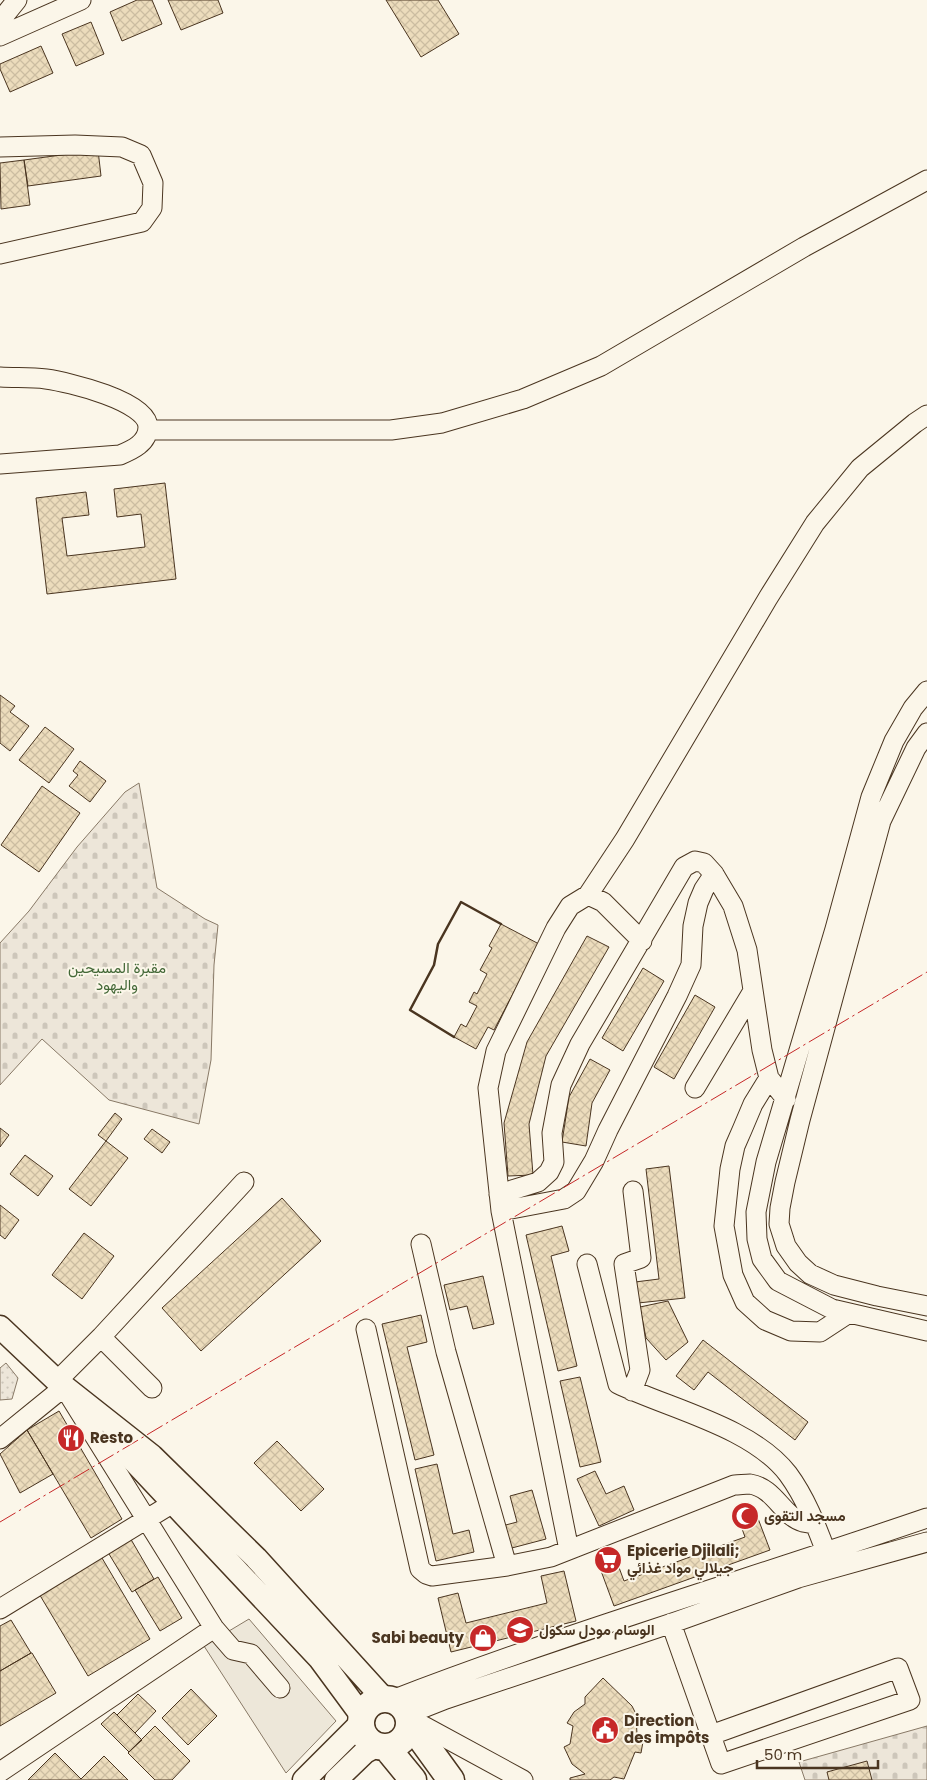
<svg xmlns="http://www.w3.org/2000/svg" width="927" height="1780" viewBox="0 0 927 1780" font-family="Poppins,Vazirmatn,sans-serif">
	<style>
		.grass { fill: url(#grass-dots); stroke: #887966 }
		.cemetery { fill: url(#cemetery-stones); stroke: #887966 }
		.parking { fill: #ede7d9; stroke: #887966 }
		.building { fill: url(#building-cross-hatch); stroke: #4a3520 }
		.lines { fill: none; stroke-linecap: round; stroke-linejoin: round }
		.minor-casing { stroke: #4a3520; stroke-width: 21 }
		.major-casing { stroke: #4a3520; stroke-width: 25 }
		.highway-casing { stroke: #4a3520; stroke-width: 29 }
		.minor { stroke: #fbf6e9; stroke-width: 19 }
		.major { stroke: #fbf6e9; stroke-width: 22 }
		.highway { stroke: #fbf6e9; stroke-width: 26 }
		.wall { stroke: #4a3520; stroke-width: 2.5 }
		.power { stroke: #c62828; stroke-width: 1; stroke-dasharray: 18 4 2.5 4; stroke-linecap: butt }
		.labels { text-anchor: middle; stroke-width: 4; stroke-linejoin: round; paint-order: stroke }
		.park-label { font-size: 15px; fill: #436837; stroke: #fbf6e9 }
		.poi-label { font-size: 15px; font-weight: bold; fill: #4a3520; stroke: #fbf6e9; text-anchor: start }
	</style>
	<defs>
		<pattern id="grass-dots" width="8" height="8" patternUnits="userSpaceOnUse" patternTransform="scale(1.25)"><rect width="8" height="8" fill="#ede6d9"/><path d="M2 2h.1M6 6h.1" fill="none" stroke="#cdc6ba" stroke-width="1.8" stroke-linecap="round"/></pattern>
		<pattern id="cemetery-stones" width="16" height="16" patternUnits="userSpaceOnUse" patternTransform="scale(1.25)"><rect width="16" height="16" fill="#ede6d9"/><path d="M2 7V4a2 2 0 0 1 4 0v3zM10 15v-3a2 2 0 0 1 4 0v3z" fill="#cdc6ba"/></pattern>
		<pattern id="building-cross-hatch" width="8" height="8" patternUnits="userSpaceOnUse" patternTransform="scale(1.25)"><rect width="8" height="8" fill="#ecdcbc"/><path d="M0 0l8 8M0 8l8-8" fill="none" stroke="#ccbda1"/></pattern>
	</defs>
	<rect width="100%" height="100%" fill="#fbf6e9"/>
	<path class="grass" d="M6,1363l12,15 -6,21 -12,1v-32z"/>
	<path class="cemetery" d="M139,783l18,105 48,31 13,6 -4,40 -3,95 -12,64 -90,-24 -67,-61 -42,46v-142l29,-32 48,-64 48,-55z
		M927,1726v54h-122l-6,-18z"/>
	<path class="parking" d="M249,1619l87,102 -50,52 -82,-127z"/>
	<path class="building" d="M137,0h15l10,24 -40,17 -12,-29z
		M168,0h50l5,13 -42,17z
		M386,0h52l21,34 -38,23z
		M91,22l13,32 -28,12 -14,-32z
		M41,46l12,27 -43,19 -10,-23v-5z
		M98,150l3,26 -73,10 -4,-26z
		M24,160l6,45 -29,4 -1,-46z
		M165,483l11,96 -129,15 -11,-96 50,-6 3,23 -27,3 5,38 78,-9 -4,-33 -24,3 -3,-28z
		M0,695l15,11 -5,6 19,14 -19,25 -10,-8z
		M45,727l29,22 -25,34 -30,-23z
		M80,761l26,20 -16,21 -21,-16 9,-11 -5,-4z
		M42,786l38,27 -41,59 -38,-27z
		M501,924l38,20 -45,86 -6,-3 -12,22 -22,-12 7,-13 5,3 11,-21 -8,-4 5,-10 3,2 10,-20 -7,-4 12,-22 -3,-2z
		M587,936l22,11 -63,109 -17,68 4,51 -25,1 -4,-53 23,-81z
		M643,968l21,13 -41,70 -21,-13z
		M695,995l20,12 -41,72 -20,-12z
		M590,1059l20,11 -18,33 -6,43 -24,-4 7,-45z
		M115,1113l7,6 -16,22 -8,-6z
		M0,1128l9,7 -9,12z
		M152,1129l18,13 -8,11 -18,-14z
		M106,1141l22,17 -37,48 -22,-17z
		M25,1155l28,21 -15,20 -28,-22z
		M669,1166l16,132 -47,5 -3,-21 24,-3 -13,-110z
		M282,1198l39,43 -120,110 -39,-43z
		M0,1205l19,15 -14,19 -5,-4z
		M562,1226l7,25 -18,5 26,110 -19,5 -32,-136z
		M84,1233l30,23 -32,43 -30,-24z
		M483,1276l11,48 -21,5 -6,-23 -17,4 -6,-25z
		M668,1301l20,41 -22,18 -20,-22 -6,-31z
		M421,1315l6,27 -20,5 27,108 -19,5 -33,-136z
		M703,1340l105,82 -13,18 -87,-68 -14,18 -18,-14z
		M580,1377l21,85 -21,5 -20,-86z
		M59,1411l63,108 -31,19 -64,-108z
		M27,1430l26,44 -33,19 -20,-39z
		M277,1441l47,48 -23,22 -47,-48z
		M437,1464l16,70 16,-4 5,22 -38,9 -21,-92z
		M595,1471l11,23 18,-8 10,24 -35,16 -22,-47z
		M532,1490l14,49 -38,10 -6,-23 15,-4 -7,-26z
		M754,1508l16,42 -156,56 -17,-46 17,-6 10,27 121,-44 -8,-22z
		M129,1536l25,43 -22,13 -26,-43z
		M99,1553l51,86 -62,37 -50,-84z
		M564,1571l12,50 -125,31 -13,-54 20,-5 8,30 81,-20 -6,-27z
		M158,1577l24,41 -22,13 -25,-41z
		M11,1620l20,33 -31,18v-45z
		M31,1653h1l24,40 -56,33v-55z
		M603,1678l29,28 4,8 1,21 7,1 -3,17 -6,-1 -11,27 -10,-2 -4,3h-40v-2l15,-4 -13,-10 -8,-17 6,-3 3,-18 -6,-3 7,-11 11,-8v-7z
		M191,1689l26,27 -29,29 -26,-27z
		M138,1694l18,17 -21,22 -18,-18z
		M114,1712l28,28 -13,12 -28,-28z
		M155,1726l35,35 -18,19h-17l-27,-27z
		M55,1753l26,26 23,-23 24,24h-100z
		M867,1761l5,19h-43l-2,-8z"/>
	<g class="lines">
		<g class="minor-casing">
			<path id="minor" d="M0,21l17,-21
				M0,36l81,-36
				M0,147l75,-2 47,2 19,8 12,28 -1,25 -10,14 -142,32
				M0,377c15,1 31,0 46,2 22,3 102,22 102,48 0,16 -16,23 -28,28l-120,9
				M148,430h243l51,-7 81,-24 78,-33 203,-119 123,-67
				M927,691l-14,17 -19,33 -23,56 -36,132 -69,233 -10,50 1,27 5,20 16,22 54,28 95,22
				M927,733l-11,15 -35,73 -81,299 -15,62 -5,26 -1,16 7,22 12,17 12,11 24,11 43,11 50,10
				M588,895l37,-56 143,-241 47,-75 45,-55 55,-45 12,-8
				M769,1078l-16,26 -11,26 -7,16 -5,23 -6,57 9,49 12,27 20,18 26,11 29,1 29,-19
				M695,1088l58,-97
				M499,1194l39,-12 11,-10 5,-10 -2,-29 9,-48 19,-41 104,-177 11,-6 9,2 10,11 19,32 14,44 15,100 7,28 17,21
				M501,1211l63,-12 12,-8 18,-30 14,-31 69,-134 14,-31 2,-39 5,-23 6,-14 10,-15
				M421,1244l25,108 61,214 44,-9 183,-72c5,0 11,-1 16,-1 25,4 32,32 53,38 4,1 9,1 12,2
				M587,1264l31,120c52,25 134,43 170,90 17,23 28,51 38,78
				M366,1329l54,240 6,5 6,2 75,-10
				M101,1337l51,51
				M57,1381l44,-44 143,-155
				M632,1391l8,-21 -16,-106 17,-6 -8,-67
				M0,1439l64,-52 150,241 -214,144
				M569,1550l-68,-339 -13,-123 8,-37 60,-123 14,-22 18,-11 15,7 39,39
				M0,1609l173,-106 11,-10
				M671,1623l50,141 189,-64 -12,-32 -187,67
				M214,1628l19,22 18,4 29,34
				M392,1700c176,-68 357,-121 535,-182
				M408,1714l38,-15 232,-78 120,-43 129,-36
				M409,1718l114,62"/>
		</g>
		<g class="major-casing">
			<path id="major" d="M0,1327l57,54 95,75 104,102 128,141
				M114,1440l206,219 42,57
				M304,1780l57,-57
				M336,1780l29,-28 13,-7"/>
		</g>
		<g class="highway-casing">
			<path id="highway" d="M361 1723a24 24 0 1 1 48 0a24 24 0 1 1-48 0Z
				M409,1722l42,58
				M386,1747l27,33"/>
		</g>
		<use href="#minor" class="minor"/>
		<use href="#major" class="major"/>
		<use href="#highway" class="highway"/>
		<path class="wall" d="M454,1037l-44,-27 24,-45 4,-21 23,-42 40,22"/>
		<path class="power" d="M0,1522l927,-550"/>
	</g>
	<defs>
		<g id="restaurant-disc" transform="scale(1.4375)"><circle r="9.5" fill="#c62828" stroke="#fbf6e9"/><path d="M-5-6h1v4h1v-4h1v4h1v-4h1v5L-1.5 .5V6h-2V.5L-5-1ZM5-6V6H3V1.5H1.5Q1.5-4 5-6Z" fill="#fff"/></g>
		<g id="mosque-disc" transform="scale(1.4375)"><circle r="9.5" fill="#c62828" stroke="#fbf6e9"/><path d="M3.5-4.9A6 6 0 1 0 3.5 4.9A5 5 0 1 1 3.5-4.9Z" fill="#fff"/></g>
		<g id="supermarket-disc" transform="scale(1.4375)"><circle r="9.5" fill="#c62828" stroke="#fbf6e9"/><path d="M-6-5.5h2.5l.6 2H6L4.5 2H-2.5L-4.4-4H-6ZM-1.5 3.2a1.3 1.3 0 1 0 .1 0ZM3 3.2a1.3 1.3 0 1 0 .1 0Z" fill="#fff"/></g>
		<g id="school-disc" transform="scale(1.4375)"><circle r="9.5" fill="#c62828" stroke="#fbf6e9"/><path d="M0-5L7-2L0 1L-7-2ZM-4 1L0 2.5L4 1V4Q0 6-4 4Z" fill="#fff"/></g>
		<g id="shop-disc" transform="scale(1.4375)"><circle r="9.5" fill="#c62828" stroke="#fbf6e9"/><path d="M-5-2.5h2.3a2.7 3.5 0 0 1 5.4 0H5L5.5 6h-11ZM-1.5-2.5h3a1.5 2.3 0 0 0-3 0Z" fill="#fff"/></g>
		<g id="civic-disc" transform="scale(1.4375)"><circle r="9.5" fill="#c62828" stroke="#fbf6e9"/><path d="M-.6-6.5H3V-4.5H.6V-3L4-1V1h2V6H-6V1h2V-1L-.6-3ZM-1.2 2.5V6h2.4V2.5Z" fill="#fff"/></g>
	</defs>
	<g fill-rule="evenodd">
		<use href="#restaurant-disc" x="71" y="1438"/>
		<use href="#mosque-disc" x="745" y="1516"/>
		<use href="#supermarket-disc" x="608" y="1560"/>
		<use href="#school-disc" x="520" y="1630"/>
		<use href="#shop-disc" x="483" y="1638"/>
		<use href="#civic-disc" x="605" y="1730"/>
	</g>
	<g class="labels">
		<g class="park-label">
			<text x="117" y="973">مقبرة المسيحين<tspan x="117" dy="17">واليهود</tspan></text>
		</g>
		<g class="poi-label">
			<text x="90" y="1443">Resto</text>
			<text x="764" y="1521">مسجد التقوى</text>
			<text x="627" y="1556">Epicerie Djilali;<tspan x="627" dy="17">جيلالي مواد غذائي</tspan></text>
			<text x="539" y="1635">الوسام مودل سكول</text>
			<text x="464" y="1643" text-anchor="end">Sabi beauty</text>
			<text x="624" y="1726">Direction<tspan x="624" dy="17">des impôts</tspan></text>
		</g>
	</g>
	<path d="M757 1760v8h121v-8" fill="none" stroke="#4a3520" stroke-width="2.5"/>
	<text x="764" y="1760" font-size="15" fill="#4a3520" stroke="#fbf6e9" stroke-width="4" paint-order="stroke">50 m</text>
</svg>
